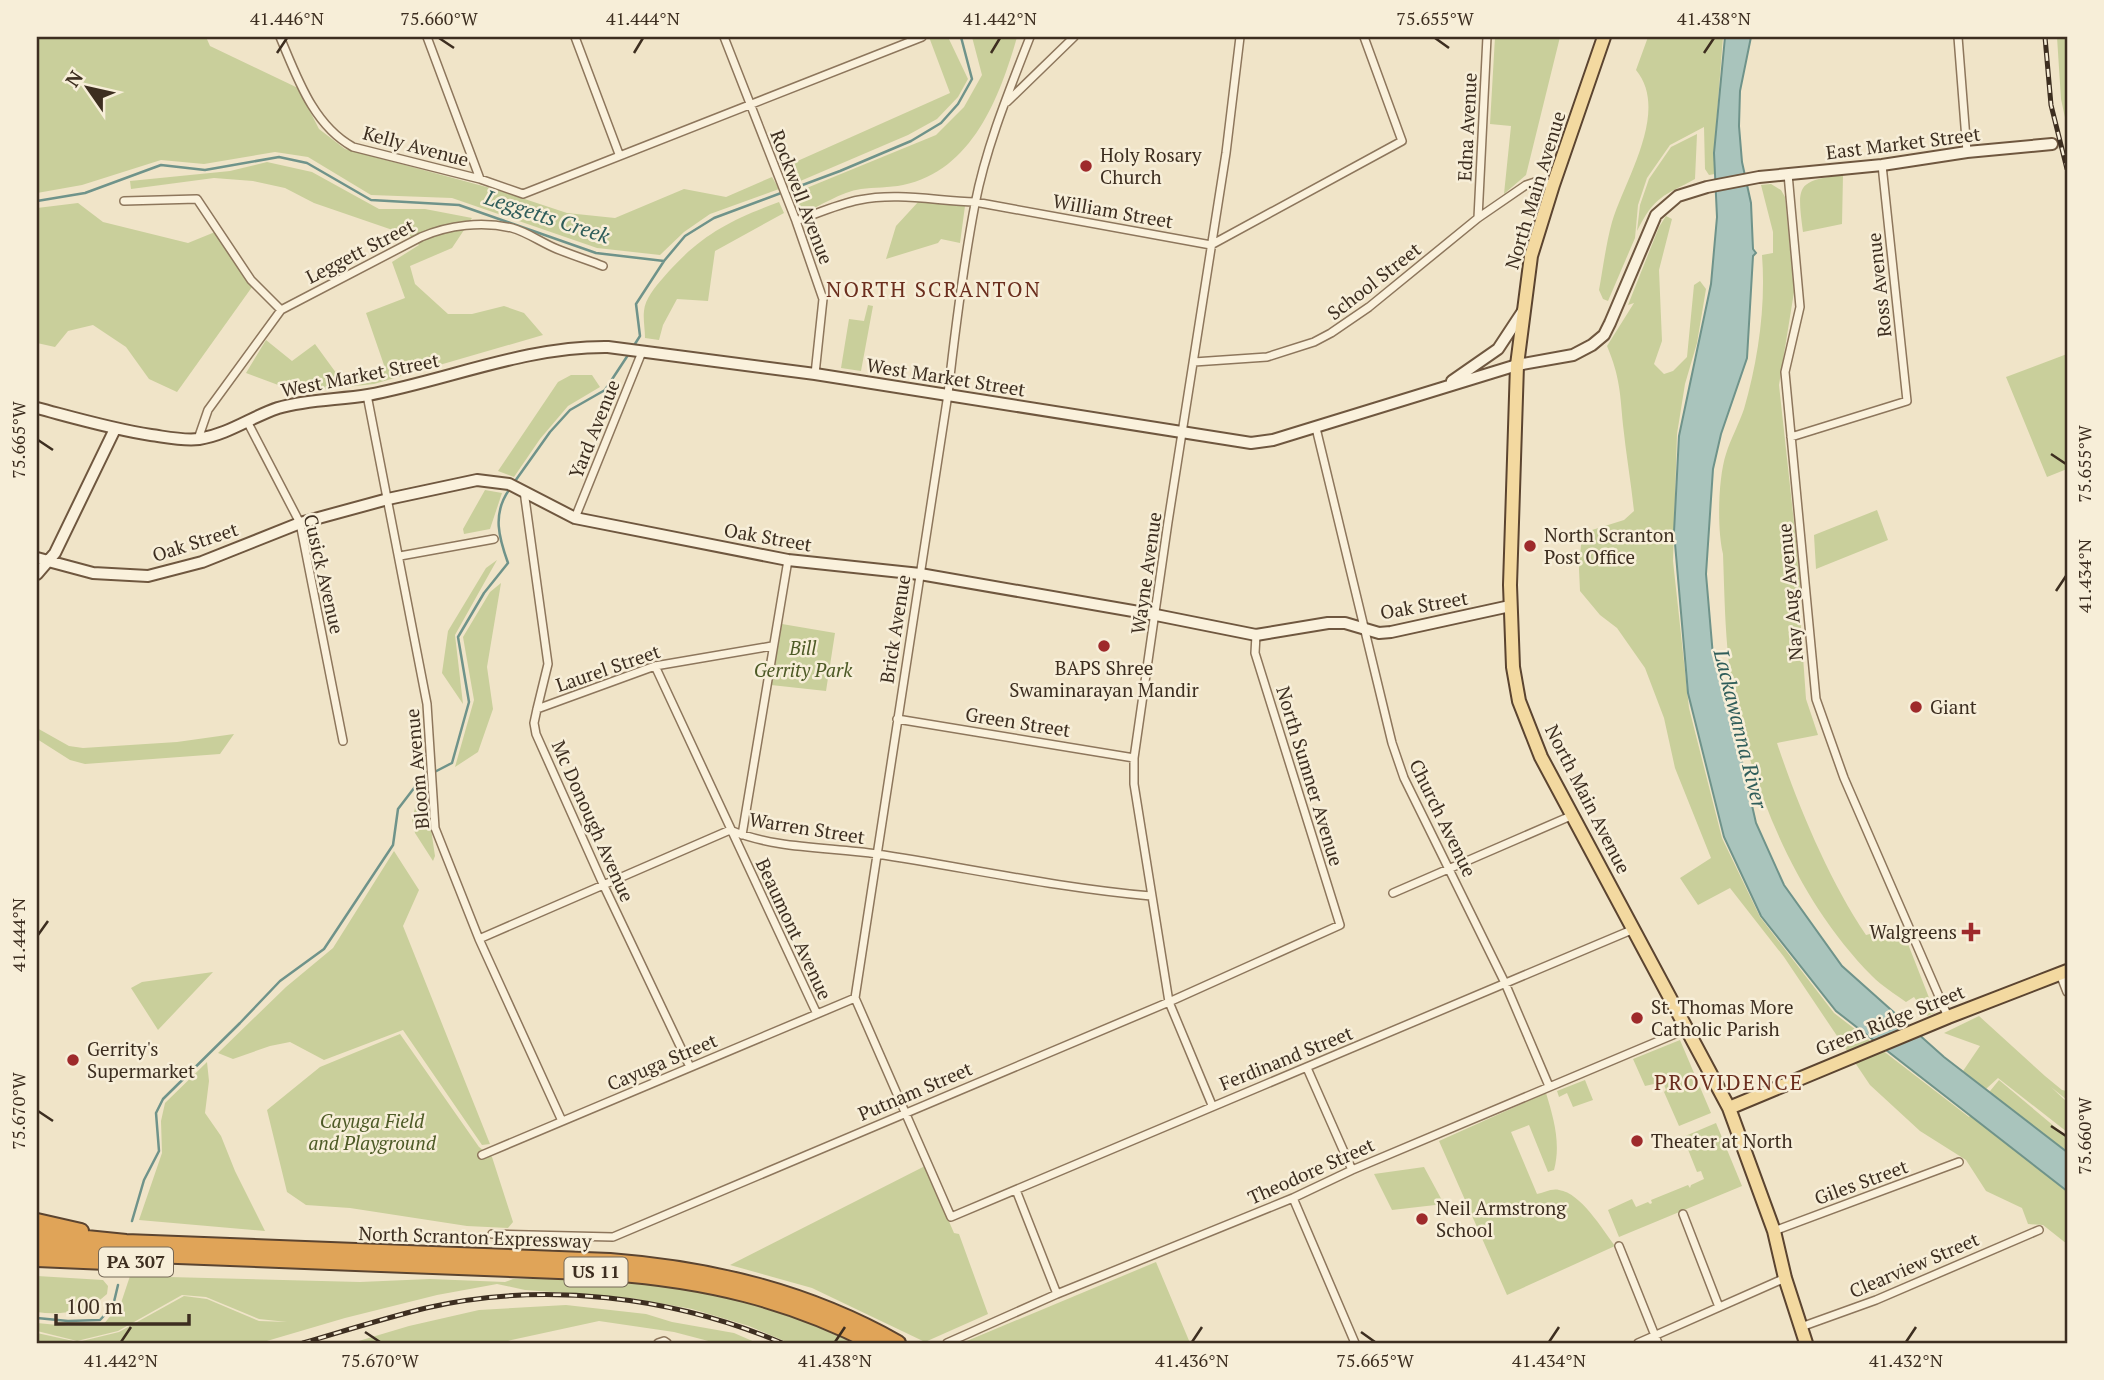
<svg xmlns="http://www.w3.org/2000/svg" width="2104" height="1380" viewBox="0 0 2104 1380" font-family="'PT Serif',serif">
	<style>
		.green { fill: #c9cf9b }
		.water { fill: #a9c4bc; stroke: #6f938a; stroke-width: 2 }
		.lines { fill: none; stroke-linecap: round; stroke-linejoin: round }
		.stream { stroke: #6f938a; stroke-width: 2.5 }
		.secondary-tunnel { stroke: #ccc0a6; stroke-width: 10; stroke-dasharray: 10 5; stroke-linecap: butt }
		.street-casing { stroke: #8d765c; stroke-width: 10 }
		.secondary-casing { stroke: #6f573f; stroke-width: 14 }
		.primary-casing { stroke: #5b4430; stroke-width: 16 }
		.highway-casing { stroke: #5b4430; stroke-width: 18 }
		.street { stroke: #faf1dc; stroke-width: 7 }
		.secondary { stroke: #faf1dc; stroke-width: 10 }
		.primary { stroke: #f3d9a0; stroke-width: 12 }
		.highway { stroke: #e0a458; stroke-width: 14 }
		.rail-casing { stroke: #3d2e20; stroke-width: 5 }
		.rail { stroke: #f7eed8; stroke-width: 2.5; stroke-dasharray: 8; stroke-linecap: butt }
		.ticks { fill: none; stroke: #3d2e20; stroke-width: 2.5 }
		.poi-dot { fill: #9e2a2b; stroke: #f7eed8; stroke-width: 2.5 }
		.labels { text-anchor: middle; stroke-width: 5; stroke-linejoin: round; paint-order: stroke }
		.shield { fill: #f7eed8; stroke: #756857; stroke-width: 2 }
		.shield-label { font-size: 18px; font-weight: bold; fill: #3d2e20 }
		.street-label { font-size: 19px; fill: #3d2e20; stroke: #f7eed8 }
		.poi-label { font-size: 19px; fill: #3d2e20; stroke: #f7eed8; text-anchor: start }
		.park-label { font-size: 19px; font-style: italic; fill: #4d5a26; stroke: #f7eed8 }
		.water-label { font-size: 21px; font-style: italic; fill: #2f5d5a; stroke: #f7eed8 }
		.neighbourhood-label { font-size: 21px; letter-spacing: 2px; fill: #6b2e1e; stroke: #f7eed8 }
		.neatline { fill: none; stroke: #3d2e20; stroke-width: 2.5 }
		.ticks-label { font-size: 18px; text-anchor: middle; fill: #3d2e20 }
	</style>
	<rect width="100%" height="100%" fill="#f0e4c8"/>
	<path class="green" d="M37,37h169l4,9 88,42 21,41 26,20 149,40 73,24 48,5 69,-29 42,8 46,-20 7,12 -69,25 -26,18 -24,23 -63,-7 -145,-50 -81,-3 -63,-38 -33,-5 -71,12 -43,-4 -79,25 -45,8z
		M929,37h19l20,42 -10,18 -21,22 -29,16 -117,50 -7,-18 166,-74z
		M972,37h45c-17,60 -45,134 -114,148 -14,3 -29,2 -42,4 -20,3 -41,17 -59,25l-10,-20 144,-59 28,-28 18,-32z
		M1495,37h65l-34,138 -22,19 7,-68 -21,-2z
		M1648,37h75l-9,116 1,21 -6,1 -4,-6 -1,-42 -34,18 -23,33 -9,27 -3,33 -27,63 -5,-2 -4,-9c4,-22 7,-46 13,-68 13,-43 58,-111 24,-152z
		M2057,37h10v90l-6,-28z
		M1697,134l-2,45c-31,17 -40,16 -58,52l3,-26 9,-26 22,-32z
		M267,162l45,10 67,37h46l47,9 -20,30 -42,18 5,18 33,30h24l32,-8 20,7 19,22 -169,49 -77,8 -51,-19 20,-33 26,21 23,-17 27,37 43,-13 -19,-55 39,-15 -13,-36 27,-17 -9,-9 -96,-33 -29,-15 -32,-7 -39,-3 -83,11 -1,-8 100,-10z
		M1843,175l-1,49 -39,8c-6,-47 -7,-51 40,-57z
		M1771,184l10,6 4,7 9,95 -15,93 21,193v36l6,85 12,36 -41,8c21,63 52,137 89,192l35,-9 34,87 -8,3 -13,-19 -8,5c-11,-8 -24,-16 -34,-26 -69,-70 -112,-167 -134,-262 -13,-52 -13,-107 -15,-160 -6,-24 -5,-76 3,-100 5,-16 13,-30 18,-45 14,-48 22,-103 18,-154l11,-2v-21l-12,-47z
		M919,201l46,5 -5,37 -19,-4 -3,4 -52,16 10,-33z
		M779,202l5,11 -69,38 -7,50 -31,-2 -14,26 -4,15 -14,-2c0,-9 -2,-19 -1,-27 1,-12 11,-24 19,-33 36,-42 65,-57 116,-76z
		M78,203l25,19 85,21 27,-11 37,55 -75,105 -28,-13 -23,-32 -33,-22 -25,6 -13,16 -18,-4v-135z
		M1666,216l6,3 -13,51 3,71 -8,23 10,10 9,-3 14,-14 7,-72 6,-4 6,8 -9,54 -12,41 -8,50 -4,127 16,147 33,130 38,79 74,96 135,104 30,-37 68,57v107l-24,-19 -15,-1 -6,-16 -36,-17 -20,-31 -46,-29 -50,-46 -86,-128 -54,-69 -32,17 -18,-27 31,-20 -36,-90 -11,-50 -19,-50 -28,-40 -17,-13 -20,-24 -1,-22 2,-24 11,-15 32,-10 10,-9c-3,-29 -8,-57 -11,-86 -3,-32 -3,-48 -16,-79l27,-43 -6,2 31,-78z
		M868,305l5,1 -12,65 -20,-3 8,-49 15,2z
		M2067,354v115l-20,8 -41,-100z
		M571,375h21l8,12 -32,19 -28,33 -26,38 -16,-6 60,-89z
		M485,490l17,3 -12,36 -26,5 -1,-5z
		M1877,510l11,30 -72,29 -2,-34z
		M497,560l-42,75 8,69 -21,-31 6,-42 38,-63z
		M501,583l-14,84 6,42 -15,43 -23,15 19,-67 -11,-63 27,-45z
		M782,624l53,9 -9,58 -55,-6z
		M37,728l32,18 14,2 94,-6 57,-8 -14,20 -135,10 -15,-4 -33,-21z
		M424,782l11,74 -2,5 -18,-28 -3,-13 9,-36z
		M394,851l25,39 -16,36 87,218 -8,1 -79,-115 -79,30 -34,-18 -20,4 -37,13 -15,-6 68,-66 47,-39z
		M213,972l-55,58 -27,-42 11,-6z
		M1979,1016l66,60 17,14 5,1v9l-16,-13 16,15v30l-69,-54 -12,11 -23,-18 17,-25 -36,-13z
		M400,1034l79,113 13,10 21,65 -5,6 -41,-2 -117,-18 -44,-3 -19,-13 -20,-82 53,-43z
		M1680,1040l31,73 -32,13 -15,-34 2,-2 -3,-8 -18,4 -12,-27z
		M207,1062l2,19 -4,32 16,23 14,35 30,60 -126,-11 23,-67 -1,-32 4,-18z
		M1585,1080l8,20 -20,7 -6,-14 -8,4 -2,-6z
		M1546,1093c8,26 15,51 8,77l-6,2 -19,-47 -18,7 26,62c6,-1 15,-6 22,-4 22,3 43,39 56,56l-108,49 -68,-154z
		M1716,1123l26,63 -123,51 -11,-27 24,-11 4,8 12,-5 2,2 2,-1 -1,-3 37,-15 2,3 1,-3 13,-6 -3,-8 -4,1 -14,-35z
		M925,1166l29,67 5,1 29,80 -63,28 -113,-54 -82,-23z
		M1424,1167l20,37 -52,6 -18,-36z
		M1156,1262l34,81h-228z
		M37,1276l66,4 5,6 -1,8c-18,17 -46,22 -70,18z
		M130,1276l230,6 70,-3 75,3 8,-3h57l82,5 66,10 86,27 49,22h-64l-40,-17 -57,-17 -61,-11 -106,-8 -28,-6 -60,11 -92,23 -85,25h-223v-10l41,9 41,-10 65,-36 23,3 52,22 28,1 -28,-3 -53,-22 -24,-2 -64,36 -41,10 -40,-10v-8l31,3 35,-1 18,-22z
		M566,1305l80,9 26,8 62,11 23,10h-41l-42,-11 -75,-11 -101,22h-146l57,-17 70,-16z"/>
	<path class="water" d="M1725,37h26l-11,54 -1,35 3,36 9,41 2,46 3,4 -3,3 -6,102 -26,76 -8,35 -7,105 7,82 17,53 26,114 28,62 58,81 102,91 123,95v39l-231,-180 -75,-95 -37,-79 -36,-144 -14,-161 5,-96 32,-152 6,-67 -3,-64z"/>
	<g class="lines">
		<path class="stream" d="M37,201l48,-8 76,-28 44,5 74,-13 28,6 64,37 88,5 137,48 68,8
			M633,347l7,-11 -4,-32 28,-43 21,-25 29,-18 126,-47 71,-30 30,-18 17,-19 14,-25 -11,-42
			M513,484l37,-52 20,-22 35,-20 25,-38
			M132,1221l12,-41 15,-29 -3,-38 7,-14 77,-76 40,-42 44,-32 69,-104 5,-36 23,-30 31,-16 17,-61 -11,-65 26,-44 24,-30c-9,-25 -16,-49 1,-73
			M37,1318l31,3 32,-1 13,-14 5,-21"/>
		<path class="secondary-tunnel" d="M2052,144l15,-1"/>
		<g class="street-casing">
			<path id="street" d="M280,37c17,40 33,88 73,110l127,32 43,15 399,-157
				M427,37l53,142
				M575,37l44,117
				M724,37l72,184 27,78 -8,75
				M1030,37c-21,54 -44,110 -55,167 -12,63 -20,127 -27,190l-93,604 96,219 683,-288
				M1958,37l9,115
				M1007,102l67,-65
				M1788,174l12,133 -15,65 31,327 28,79 104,239
				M124,201l73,-2 54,81 30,30
				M1478,218l9,-181
				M796,221c20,-7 42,-17 63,-21 38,-8 78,1 116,2l236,43 191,-104 -38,-104
				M1194,362l73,-5 47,-15 17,-9 38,-26 109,-89 48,-33 12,-4 15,4
				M367,395l60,309 8,124 44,111 83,182
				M248,423l52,100 43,218
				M1316,428l76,315 12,35 101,205 44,103
				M1791,437l116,-36 -25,-236
				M198,439l10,-29 73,-100 140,-73c28,-12 61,-16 91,-9 15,4 30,15 45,21 15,6 30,11 46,17
				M524,491l24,173 -11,45 -3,14 2,11 67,150 87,183
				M575,518l67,-166
				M400,556l94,-17
				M655,666l162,348
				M537,709l118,-43 117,-20
				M897,719l237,39
				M742,835l46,-275
				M1393,893l180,-78
				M479,939l251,-109c45,19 98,17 147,24 91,14 182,34 274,42
				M2060,974l7,18
				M1307,1068l45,102
				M1212,1105l-43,-103 -35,-218v-26l34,-236 58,-369 14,-116
				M482,1155l373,-157
				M1016,1190l41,104
				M1293,1198l62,145
				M1683,1214l36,93
				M1774,1231l185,-69
				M492,1234l121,3 556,-235 171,-77 -85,-272 1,-18
				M1619,1246l39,97
				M1801,1327l75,-27 163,-70
				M658,1343l6,-2 3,2
				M947,1343l110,-49 236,-96 59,-28 335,-141
				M1638,1343l147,-65"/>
		</g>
		<g class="secondary-casing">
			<path id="secondary" d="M1452,381l46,-32 25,-38
				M37,408c38,10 75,21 114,27 15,2 32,6 48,4 30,-5 52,-22 79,-31 30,-9 60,-8 90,-13 80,-15 158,-49 240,-48l207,27 436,69 22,-3 244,-75 56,-10 19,-10 12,-10 6,-12 46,-108 22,-19 29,-9 52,-10 123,-12 85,-13 85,-8
				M37,558l56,15 55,3 54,-14 98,-39 88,-24 89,-19 32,4 66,34 213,42 132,14 236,41 100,20 72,-12h17l34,10 12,-1 119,-26
				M37,574l18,-21 60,-124"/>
		</g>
		<g class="primary-casing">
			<path id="primary" d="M1604,37l-51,148 -22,71 -14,109 -7,220 3,82 6,34 22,56 188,351 45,123 11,47 21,65
				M1729,1108l219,-91 119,-46"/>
		</g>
		<g class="highway-casing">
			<path id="highway" d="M37,1221l44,10
				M37,1233l89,9 484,19c102,8 198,31 288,82
				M37,1245l89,9 483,19c96,7 178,26 264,70
				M37,1259l70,3"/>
		</g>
		<use href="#street" class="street"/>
		<use href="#secondary" class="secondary"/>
		<use href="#primary" class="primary"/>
		<use href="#highway" class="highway"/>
		<g class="rail-casing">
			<path id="rail" d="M2045,37l6,68 16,64
				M303,1343c41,-12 82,-25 123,-35 117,-27 246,-12 356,35"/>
		</g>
		<use href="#rail" class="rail"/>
	</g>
	<path class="ticks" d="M439,38l15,10M1435,38l14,10M277,53l10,-15M634,53l9,-15M991,53l9,-15M1704,53l10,-15M38,440l15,10M2051,454l15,10M2056,591l10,-15M38,935l10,-14M38,1111l15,10M2051,1126l15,10M365,1332l15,10M1361,1332l14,10M121,1342l10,-15M835,1342l10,-15M1192,1342l10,-15M1549,1342l10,-15M1906,1342l10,-15"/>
	<g class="poi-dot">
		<circle cx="1086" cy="166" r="7"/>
		<circle cx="1530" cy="546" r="7"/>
		<circle cx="1104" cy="646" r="7"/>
		<circle cx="1916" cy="707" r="7"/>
		<path d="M1967.5 921.5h7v7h7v7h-7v7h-7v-7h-7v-7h7z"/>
		<circle cx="1637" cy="1018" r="7"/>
		<circle cx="73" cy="1060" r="7"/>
		<circle cx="1637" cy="1141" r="7"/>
		<circle cx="1422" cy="1219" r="7"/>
	</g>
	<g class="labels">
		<g class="shield">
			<rect x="99" y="1247.5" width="74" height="29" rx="5"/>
			<rect x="564.5" y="1257.5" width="63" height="29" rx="5"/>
		</g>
		<g class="shield-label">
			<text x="136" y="1268">PA 307</text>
			<text x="596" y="1278">US 11</text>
		</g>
		<g class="street-label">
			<text transform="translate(1467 127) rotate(-87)" y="7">Edna Avenue</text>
			<text transform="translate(1903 143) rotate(-7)" y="7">East Market Street</text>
			<text transform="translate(416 146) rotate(15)" y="7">Kelly Avenue</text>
			<text transform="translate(1535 190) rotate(-73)" y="7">North Main Avenue</text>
			<text transform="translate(802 197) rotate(69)" y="7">Rockwell Avenue</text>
			<text transform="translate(1113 211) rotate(10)" y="7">William Street</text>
			<text transform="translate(360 251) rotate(-27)" y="7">Leggett Street</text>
			<text transform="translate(1374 281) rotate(-38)" y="7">School Street</text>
			<text transform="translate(1879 285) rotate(-96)" y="7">Ross Avenue</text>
			<text transform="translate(360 375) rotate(-11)" y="7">West Market Street</text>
			<text transform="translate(946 377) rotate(9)" y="7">West Market Street</text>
			<text transform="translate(594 429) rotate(-68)" y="7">Yard Avenue</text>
			<text transform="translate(768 537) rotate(10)" y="7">Oak Street</text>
			<text transform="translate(195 542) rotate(-18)" y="7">Oak Street</text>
			<text transform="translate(1146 573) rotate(-82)" y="7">Wayne Avenue</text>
			<text transform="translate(324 574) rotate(77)" y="7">Cusick Avenue</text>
			<text transform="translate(1790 592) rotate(-95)" y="7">Nay Aug Avenue</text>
			<text transform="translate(1424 605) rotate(-10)" y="7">Oak Street</text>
			<text transform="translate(895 629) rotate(-81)" y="7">Brick Avenue</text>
			<text transform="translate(608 668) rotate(-19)" y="7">Laurel Street</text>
			<text transform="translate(1018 722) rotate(9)" y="7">Green Street</text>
			<text transform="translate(417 769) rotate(-95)" y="7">Bloom Avenue</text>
			<text transform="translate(1310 776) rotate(73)" y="7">North Sumner Avenue</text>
			<text transform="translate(1588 799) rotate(63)" y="7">North Main Avenue</text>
			<text transform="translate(1443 818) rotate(64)" y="7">Church Avenue</text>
			<text transform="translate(593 821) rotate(66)" y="7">Mc Donough Avenue</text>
			<text transform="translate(807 828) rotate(9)" y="7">Warren Street</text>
			<text transform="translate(794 929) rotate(65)" y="7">Beaumont Avenue</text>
			<text transform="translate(1890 1020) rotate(-22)" y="7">Green Ridge Street</text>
			<text transform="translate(1286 1058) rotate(-22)" y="7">Ferdinand Street</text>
			<text transform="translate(662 1062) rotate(-23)" y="7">Cayuga Street</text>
			<text transform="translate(915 1091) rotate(-23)" y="7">Putnam Street</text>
			<text transform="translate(1311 1171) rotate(-24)" y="7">Theodore Street</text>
			<text transform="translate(1861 1182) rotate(-20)" y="7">Giles Street</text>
			<text transform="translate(475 1237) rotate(2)" y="7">North Scranton Expressway</text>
			<text transform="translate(1914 1265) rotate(-23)" y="7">Clearview Street</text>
		</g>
		<g class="poi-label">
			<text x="1100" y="162">Holy Rosary<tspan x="1100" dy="22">Church</tspan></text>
			<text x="1544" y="542">North Scranton<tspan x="1544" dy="22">Post Office</tspan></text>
			<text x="1104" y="675" text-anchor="middle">BAPS Shree<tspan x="1104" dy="22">Swaminarayan Mandir</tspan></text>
			<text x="1930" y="714">Giant</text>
			<text x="1957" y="939" text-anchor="end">Walgreens</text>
			<text x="1651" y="1014">St. Thomas More<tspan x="1651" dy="22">Catholic Parish</tspan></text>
			<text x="87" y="1056">Gerrity's<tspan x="87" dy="22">Supermarket</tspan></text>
			<text x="1651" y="1148">Theater at North</text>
			<text x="1436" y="1215">Neil Armstrong<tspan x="1436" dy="22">School</tspan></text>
		</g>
		<g class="park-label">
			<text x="803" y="655">Bill<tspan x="803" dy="22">Gerrity Park</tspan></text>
			<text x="372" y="1128">Cayuga Field<tspan x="372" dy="22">and Playground</tspan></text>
		</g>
		<g class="water-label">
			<text transform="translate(547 217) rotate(18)" y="7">Leggetts Creek</text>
			<text transform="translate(1740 729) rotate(76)" y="7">Lackawanna River</text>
		</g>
		<g class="neighbourhood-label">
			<text x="934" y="297">NORTH SCRANTON</text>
			<text x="1729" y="1090">PROVIDENCE</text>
		</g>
	</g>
	<rect width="2104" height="1380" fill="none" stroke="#f7eed8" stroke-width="77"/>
	<g transform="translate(88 88) rotate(304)" stroke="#f7eed8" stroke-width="5" paint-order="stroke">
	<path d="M0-5L12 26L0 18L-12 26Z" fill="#3d2e20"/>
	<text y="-10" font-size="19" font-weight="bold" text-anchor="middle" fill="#3d2e20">N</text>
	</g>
	<path d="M56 1314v10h133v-10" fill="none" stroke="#3d2e20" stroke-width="3.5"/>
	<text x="66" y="1314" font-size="21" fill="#3d2e20" stroke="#f7eed8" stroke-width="5" paint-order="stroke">100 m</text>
	<rect x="38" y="38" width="2028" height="1304" class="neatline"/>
	<g class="ticks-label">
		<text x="287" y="25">41.446°N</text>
		<text x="439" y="25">75.660°W</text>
		<text x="643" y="25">41.444°N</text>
		<text x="1000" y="25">41.442°N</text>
		<text x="1435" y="25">75.655°W</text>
		<text x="1714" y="25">41.438°N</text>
		<text transform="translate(19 440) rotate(-90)" y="6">75.665°W</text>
		<text transform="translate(2085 464) rotate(-90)" y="6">75.655°W</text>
		<text transform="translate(2085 576) rotate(-90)" y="6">41.434°N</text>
		<text transform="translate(19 935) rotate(-90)" y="6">41.444°N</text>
		<text transform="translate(19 1111) rotate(-90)" y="6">75.670°W</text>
		<text transform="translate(2085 1136) rotate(-90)" y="6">75.660°W</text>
		<text x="121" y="1367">41.442°N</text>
		<text x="380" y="1367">75.670°W</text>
		<text x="835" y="1367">41.438°N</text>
		<text x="1192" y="1367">41.436°N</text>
		<text x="1375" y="1367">75.665°W</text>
		<text x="1549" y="1367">41.434°N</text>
		<text x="1906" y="1367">41.432°N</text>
	</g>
</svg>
